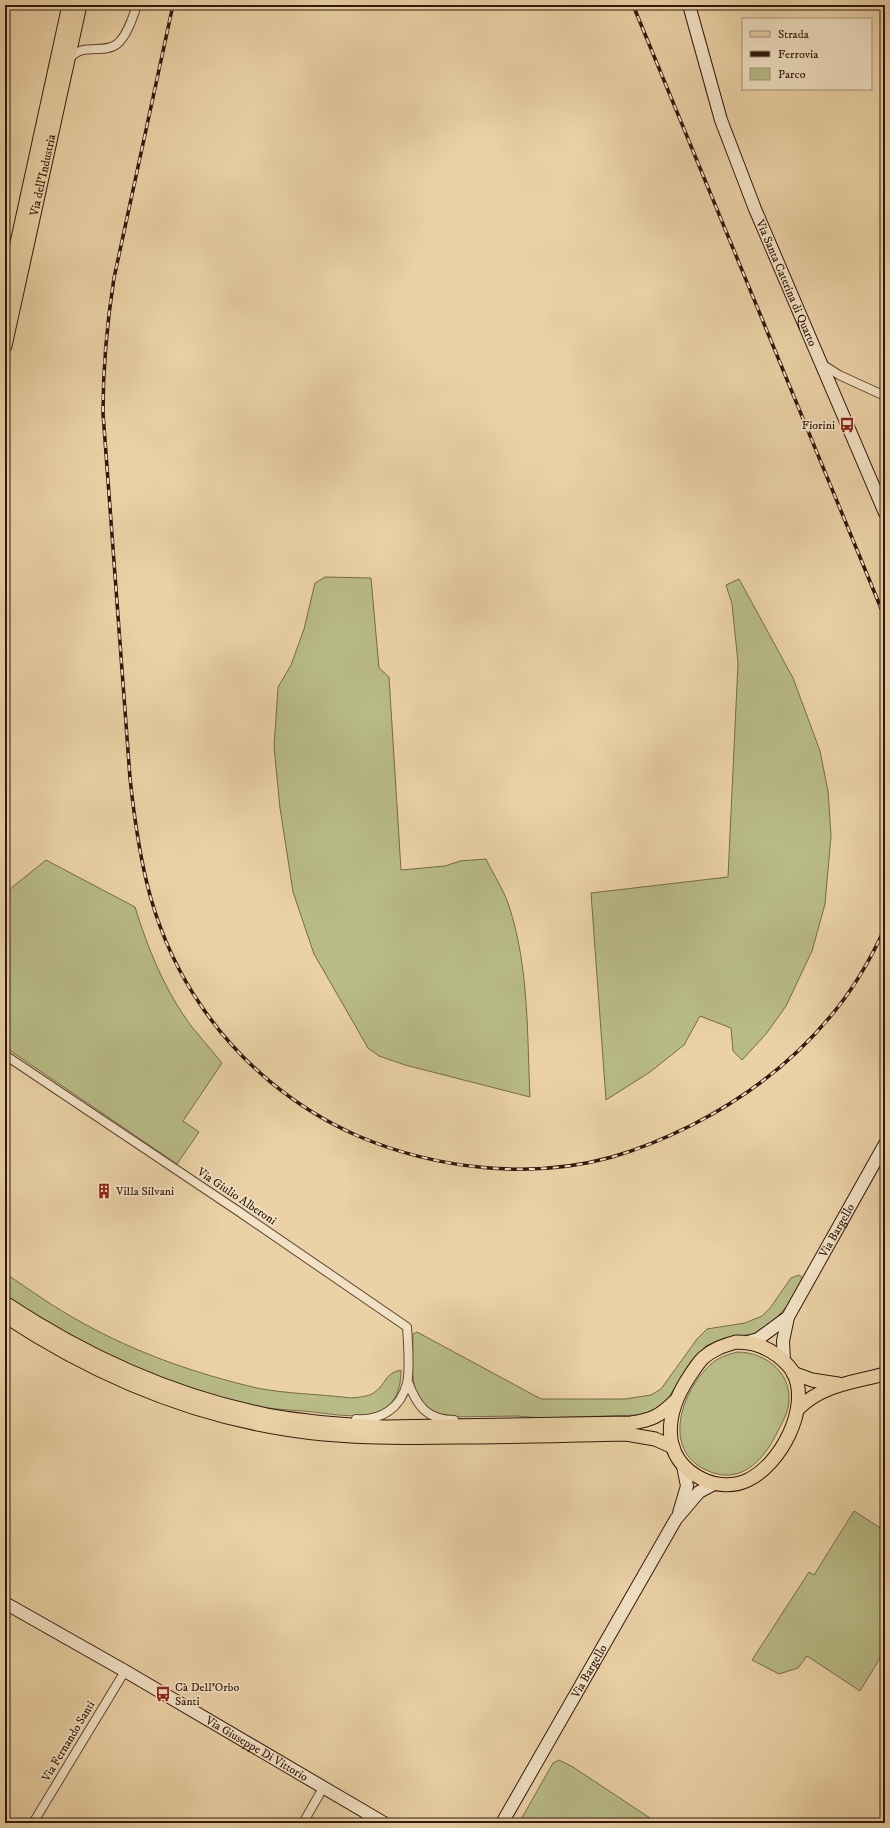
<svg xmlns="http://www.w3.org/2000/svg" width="890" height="1828" viewBox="0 0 890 1828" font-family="'IM FELL DW Pica',serif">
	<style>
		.green { fill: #b8bb86; stroke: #756a4a }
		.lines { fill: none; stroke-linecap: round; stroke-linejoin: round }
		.street-casing { stroke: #604633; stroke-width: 10 }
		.secondary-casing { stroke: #32180d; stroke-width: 14 }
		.primary-casing { stroke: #32180d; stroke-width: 15 }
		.street { stroke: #f2e2c5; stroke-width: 8 }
		.secondary { stroke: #f2e2c5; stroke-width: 12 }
		.primary { stroke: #ebd2a6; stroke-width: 13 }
		.rail-casing { stroke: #32180d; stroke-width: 3.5 }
		.rail { stroke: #f2e2c5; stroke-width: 2; stroke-dasharray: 6; stroke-linecap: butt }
		.labels { text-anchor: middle; stroke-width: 3.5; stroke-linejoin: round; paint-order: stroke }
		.street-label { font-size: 12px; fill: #32180d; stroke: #f2e2c5 }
		.poi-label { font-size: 12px; fill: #32180d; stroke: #f2e2c5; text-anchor: start }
	</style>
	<rect width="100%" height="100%" fill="#ebd2a6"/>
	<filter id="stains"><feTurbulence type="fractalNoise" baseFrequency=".005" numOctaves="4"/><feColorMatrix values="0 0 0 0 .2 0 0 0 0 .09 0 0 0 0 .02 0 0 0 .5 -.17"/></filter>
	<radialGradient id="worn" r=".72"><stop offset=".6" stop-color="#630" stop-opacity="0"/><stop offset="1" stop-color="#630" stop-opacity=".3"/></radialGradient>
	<path class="green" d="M325,577l46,1 8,90 10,9 12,193 44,-4 15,-5 26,-2c7,15 18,31 23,47 20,61 18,127 21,191l-125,-32 -26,-9 -11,-8 -54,-94 -21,-62 -13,-84 -6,-61 4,-60 13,-22 13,-36 11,-46z
		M739,579l54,99 27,73 8,40 3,45 -6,68 -13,47 -26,55 -20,28 -24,26 -9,-9 -2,-23 -31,-12 -16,29 -34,27 -44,28 -15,-207 137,-16 10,-214 -6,-59 -6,-19z
		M46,860l89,47c13,42 30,84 57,120 10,12 20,24 30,36l-39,58 16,11 -22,32 -172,-117v-154z
		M5,1273c25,17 50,35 76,49 55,31 116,52 176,66 30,6 63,6 94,10 8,-1 17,-1 24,-6 11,-8 10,-19 26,-22 0,56 -48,47 -88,42 -17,-2 -34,-2 -51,-5 -93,-18 -178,-60 -257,-112z
		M799,1275l4,3 -16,28 -18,20 -15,8 -30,4 -18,8 -15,15 -25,41 -14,9 -12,4 -100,3 -23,-2 -69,1c-43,-7 -35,-50 -35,-83l4,-2 124,67h84l26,-4 10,-6 36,-50 10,-10 38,-6 17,-7 8,-8 21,-30z
		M737,1352c30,0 58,23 51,56 -2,9 -8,18 -12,27 -14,27 -37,51 -70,35 -45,-21 -24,-79 4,-105 8,-8 17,-10 27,-13z
		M854,1511l31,20v119l-25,41 -53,-35 -9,12 -19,6 -27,-14 57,-88 5,3z
		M559,1760l14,7 77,51 -4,5h-127l34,-60z"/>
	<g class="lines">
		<g class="street-casing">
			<path id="street" d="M69,60c12,-19 34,-5 48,-16 10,-8 16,-27 20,-39
				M822,364l17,11 46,21
				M5,1055l233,156 169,116c1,14 3,44 0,56 -6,25 -26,38 -51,36
				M408,1382c9,24 19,38 46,38
				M33,1823l92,-152
				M303,1823l20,-35"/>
		</g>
		<g class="secondary-casing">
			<g id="secondary">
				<path id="s1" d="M689,5l32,115 34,89 130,304"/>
				<path d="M748,1342l10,-3 30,-22"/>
				<path id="s2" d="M784,1361l-1,-20 5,-24 97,-173"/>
				<path d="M679,1513l8,-27 -4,-20"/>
				<path id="s3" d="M5,1603l120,68 259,152"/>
				<path id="s4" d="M502,1823l174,-304 23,-27 15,-8"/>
			</g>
		</g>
		<g class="primary-casing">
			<g id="primary">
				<path d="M5,298l64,-293"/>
				<path id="s5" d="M5,346l75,-341"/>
				<path d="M5,1303c80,53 167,93 262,112 39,7 78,10 118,12l246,-4c21,-3 29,-7 44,-22"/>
				<path d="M5,1316c97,64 203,107 319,118 45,4 89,4 134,3 56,0 112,-2 168,-3l29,5 18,8"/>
				<path d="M736,1342c16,0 29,4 42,14 6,5 13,11 16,18 16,34 -13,90 -46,106 -14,7 -32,6 -46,-1 -44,-22 -36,-67 -13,-102 4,-6 9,-14 14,-19 10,-9 20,-12 33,-16z"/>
				<path d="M793,1373l19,7 26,4"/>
				<path d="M799,1408c23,-23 55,-26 86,-34"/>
			</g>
		</g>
		<use href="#street" class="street"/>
		<use href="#secondary" class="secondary"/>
		<use href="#primary" class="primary"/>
		<g class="rail-casing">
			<path id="rail" d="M173,5l-59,273c-7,45 -11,89 -11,135l27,365c9,85 22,157 72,229 38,56 94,102 156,129 78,33 172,44 254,21 28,-8 54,-19 80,-32 57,-29 107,-68 146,-118 19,-24 34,-51 47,-79
				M633,5l252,613"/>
		</g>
		<use href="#rail" class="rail"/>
	</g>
	<defs>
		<g id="bus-bare" transform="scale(1.2)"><path d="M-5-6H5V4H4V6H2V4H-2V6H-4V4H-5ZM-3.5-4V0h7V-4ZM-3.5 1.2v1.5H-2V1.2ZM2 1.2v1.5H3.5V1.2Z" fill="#8f2418" stroke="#f2e2c5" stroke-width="2.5" paint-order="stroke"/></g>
		<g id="building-bare" transform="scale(1.2)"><path d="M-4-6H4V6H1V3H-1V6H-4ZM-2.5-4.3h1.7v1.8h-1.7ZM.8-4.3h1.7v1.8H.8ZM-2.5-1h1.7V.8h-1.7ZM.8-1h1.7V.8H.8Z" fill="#8f2418" stroke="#f2e2c5" stroke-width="2.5" paint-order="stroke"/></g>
	</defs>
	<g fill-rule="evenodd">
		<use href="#bus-bare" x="847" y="425"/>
		<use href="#building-bare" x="104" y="1191"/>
		<use href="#bus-bare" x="163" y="1694"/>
	</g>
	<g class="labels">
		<g class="street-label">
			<text dy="4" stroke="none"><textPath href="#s5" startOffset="175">Via dell'Industria</textPath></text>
			<text dy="4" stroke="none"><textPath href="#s1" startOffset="295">Via Santa Caterina di Quarto</textPath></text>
			<text transform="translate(237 1196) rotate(34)" y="4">Via Giulio Alberoni</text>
			<text dy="4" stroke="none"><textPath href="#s2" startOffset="144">Via Bargello</textPath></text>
			<text dy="4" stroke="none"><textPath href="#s4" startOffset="175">Via Bargello</textPath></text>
			<text transform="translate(68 1741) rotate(-59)" y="4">Via Fernando Santi</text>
			<text dy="4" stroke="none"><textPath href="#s3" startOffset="291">Via Giuseppe Di Vittorio</textPath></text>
		</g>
		<g class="poi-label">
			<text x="835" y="429" text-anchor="end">Fiorini</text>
			<text x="116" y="1195">Villa Silvani</text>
			<text x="175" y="1691">Cà Dell'Orbo<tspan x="175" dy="14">Santi</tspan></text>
		</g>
	</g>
	<rect width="890" height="1828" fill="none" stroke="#ebd2a6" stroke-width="20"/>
	<rect x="6" y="6" width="878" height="1816" fill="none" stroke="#32180d" stroke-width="2"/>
	<rect x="10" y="10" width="870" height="1808" fill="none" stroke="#32180d"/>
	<rect x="742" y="18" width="130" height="72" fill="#f2e2c5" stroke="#a5917b"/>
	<rect x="750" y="31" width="20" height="6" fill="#ebd2a6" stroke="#a5917b"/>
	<text x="778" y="38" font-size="12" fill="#32180d">Strada</text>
	<rect x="750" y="51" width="20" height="6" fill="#32180d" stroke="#a5917b"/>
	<text x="778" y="58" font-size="12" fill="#32180d">Ferrovia</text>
	<rect x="750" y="68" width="20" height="12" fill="#b8bb86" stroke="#a5917b"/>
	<text x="778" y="78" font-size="12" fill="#32180d">Parco</text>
	<rect width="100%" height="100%" filter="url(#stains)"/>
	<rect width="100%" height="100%" fill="url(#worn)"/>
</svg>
